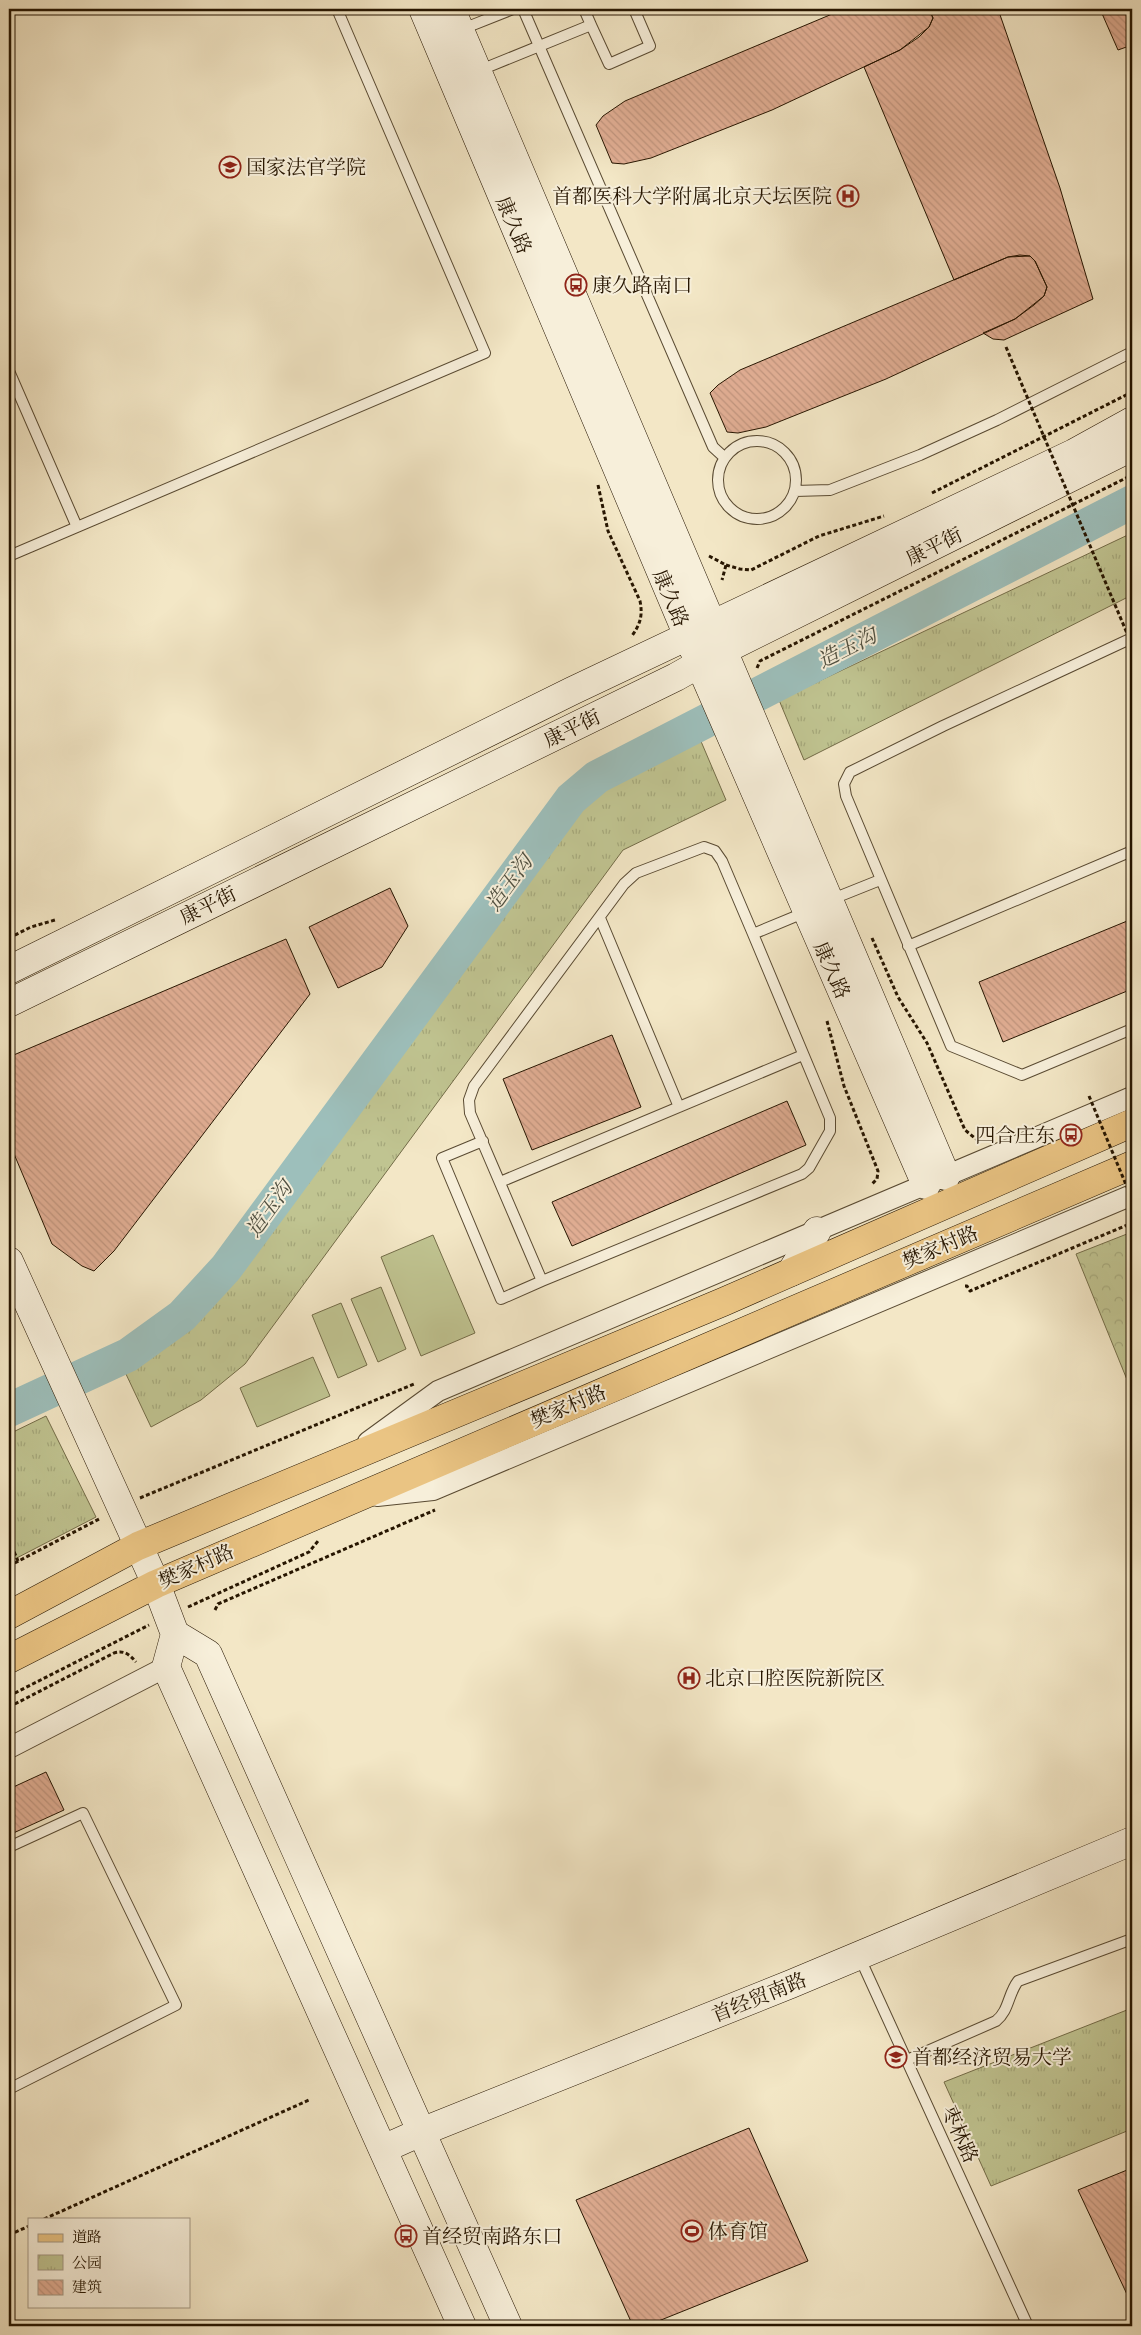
<svg xmlns="http://www.w3.org/2000/svg" width="1141" height="2335" viewBox="0 0 1141 2335" font-family="'EB Garamond','Noto Serif SC',serif">
	<style>
		.grass { fill: #c0c491; stroke: #736c48 }
		.forest { fill: url(#forest-crowns); stroke: #736c48 }
		.park { fill: url(#park-tufts); stroke: #736c48 }
		.lines { fill: none; stroke-linecap: round; stroke-linejoin: round }
		.river { stroke: #9dbfbb; stroke-width: 34 }
		.building { fill: url(#building-back-hatch); stroke: #261500 }
		.lane-casing { stroke: #594a32; stroke-width: 12 }
		.street-casing { stroke: #594a32; stroke-width: 22 }
		.secondary-casing { stroke: #261500; stroke-width: 29 }
		.primary-casing { stroke: #261500; stroke-width: 29 }
		.path { stroke: #261500; stroke-width: 3; stroke-dasharray: 4 2.5; stroke-linecap: butt }
		.lane { stroke: #f7efda; stroke-width: 10 }
		.street { stroke: #f7efda; stroke-width: 20 }
		.secondary { stroke: #f7efda; stroke-width: 28 }
		.primary { stroke: #eac483; stroke-width: 28 }
		.path-bridge { stroke: #261500; stroke-width: 3; stroke-dasharray: 4 2.5; stroke-linecap: butt }
		.labels { text-anchor: middle; stroke-width: 4; stroke-linejoin: round; paint-order: stroke }
		.poi-label { font-size: 20px; fill: #261500; stroke: #f7efda; text-anchor: start }
		.street-label { font-size: 20px; fill: #261500; stroke: #f7efda }
		.water-label { font-size: 21px; font-style: italic; fill: #505041; stroke: #f7efda }
	</style>
	<defs>
		<pattern id="forest-crowns" width="20" height="18" patternUnits="userSpaceOnUse" patternTransform="scale(1.25)"><rect width="20" height="18" fill="#c0c491"/><path d="M2 6a3 3 0 1 1 6 0M12 15a3 3 0 1 1 6 0" fill="none" stroke="#a5a87b"/></pattern>
		<pattern id="park-tufts" width="24" height="20" patternUnits="userSpaceOnUse" patternTransform="scale(1.25)"><rect width="24" height="20" fill="#c0c491"/><path d="M3 7l-1-3M5 7V3M7 7l1-3M15 17l-1-3M17 17v-4M19 17l1-3" fill="none" stroke="#a5a87b"/></pattern>
		<pattern id="building-back-hatch" width="6" height="6" patternUnits="userSpaceOnUse" patternTransform="scale(1.25)"><rect width="6" height="6" fill="#e1ae94"/><path d="M-1 5l2 2M0 0l6 6M5-1l2 2" fill="none" stroke="#c1957e"/></pattern>
	</defs>
	<rect width="100%" height="100%" fill="#f3e7c6"/>
	<filter id="stains"><feTurbulence type="fractalNoise" baseFrequency=".004" numOctaves="4"/><feColorMatrix values="0 0 0 0 .2 0 0 0 0 .09 0 0 0 0 .02 0 0 0 .5 -.17"/></filter>
	<radialGradient id="worn" r=".72"><stop offset=".6" stop-color="#630" stop-opacity="0"/><stop offset="1" stop-color="#630" stop-opacity=".3"/></radialGradient>
	<path class="grass" d="M433,1235l42,98 -54,23 -40,-99z
		M381,1287l25,62 -28,13 -27,-63z
		M341,1303l26,62 -29,13 -26,-63z
		M313,1357l17,39 -73,31 -17,-39z"/>
	<path class="forest" d="M1132,1232v160l-56,-138z"/>
	<path class="park" d="M1132,533v62l-328,165 -25,-60z
		M700,739l26,61 -103,50 -378,514 -44,36 -50,27 -26,-55c36,-23 67,-49 98,-79l356,-487 22,-16z
		M46,1416l50,101 -87,45v-128z
		M1132,2008v121l-141,57 -47,-104z"/>
	<g class="lines">
		<path class="river" d="M9,1410l119,-55 54,-39 44,-48 345,-469 26,-22 535,-275"/>
	</g>
	<path class="building" d="M844,9h85l4,9 -4,9 -29,23 -128,60 -121,48 -27,6 -12,-1 -16,-38 7,-9 22,-15z
		M929,9h69l62,179 33,111 -89,41 -11,-1 -10,-6 32,-14 29,-23 3,-9 -12,-26 -5,-5 -22,1 -54,23 -90,-213 36,-17 19,-13 10,-10 4,-9z
		M1100,9h32v36l-14,5z
		M1020,255l10,1 5,5 12,26 -3,9 -10,9 -19,14 -129,60 -120,48 -28,6 -11,-1 -17,-39 8,-8 22,-15 268,-113z
		M390,888l18,38 -26,41 -44,21 -29,-61z
		M1132,919v70l-129,53 -24,-60z
		M286,939l24,55 -196,257 -20,20 -12,-5 -30,-22 -43,-102v-85z
		M612,1035l29,72 -109,43 -29,-71z
		M787,1101l19,44 -234,101 -20,-44z
		M46,1772l18,38 -55,25v-46z
		M749,2128l59,133 -162,65h-13l-57,-126z
		M1132,2168v137l-54,-115z"/>
	<g class="lines">
		<g class="lane-casing">
			<path id="lane" d="M523,9l190,438 12,11
				M591,25l18,39 41,-18 -16,-37
				M460,30l53,-21
				M478,71l113,-46 -7,-16
				M9,371l68,156
				M718 480a39 39 0 1 1 78 0a39 39 0 1 1-78 0Z
				M795,491l35,-1 90,-35 77,-35 135,-68
				M9,556l476,-203 -148,-344
				M1132,638l-189,88 -93,46 -6,12 2,12 105,250 71,29 110,-46
				M830,900l50,-20
				M600,918l79,189
				M753,934l77,184v13l-21,37 -7,6 -260,107 -72,-168 -1,-13 5,-14 150,-202 12,-11 68,-26 11,4 7,10 31,73 53,-22
				M908,946l224,-95
				M483,1141l-41,17 59,141 41,-18
				M500,1182l303,-127
				M9,1847l74,-34 93,192 -167,84
				M859,1956l169,370
				M907,2060l89,-39c13,-10 12,-27 22,-40l114,-42"/>
		</g>
		<g class="street-casing">
			<path id="street" d="M368,1442l70,-51 694,-294
				M377,1496l56,-6 699,-295
				M9,1748l157,-81"/>
		</g>
		<g class="secondary-casing">
			<path id="secondary" d="M423,9l281,665 222,511
				M451,9l495,1167
				M9,970l563,-279 502,-238 58,-32
				M9,1003l667,-326 46,-26 410,-204
				M9,1261l147,323 19,50 33,20 300,672
				M791,1272l26,-41
				M175,1634l-9,33 296,659
				M383,2149l38,-17 370,-148 341,-143"/>
		</g>
		<g class="primary-casing">
			<path id="primary" d="M9,1615l129,-69 585,-244 409,-179
				M9,1659l147,-75 976,-419"/>
		</g>
		<path class="path" d="M598,485l10,46 32,70c3,15 0,24 -9,36
			M932,493l200,-101
			M709,556l17,9 -4,15
			M726,565l14,4 11,1 68,-34 65,-20
			M757,668l3,-7 372,-186
			M9,938l22,-11 24,-7
			M872,938l26,59 29,46 38,87 11,9h6
			M827,1021l17,65 34,85 -1,8 -6,6
			M965,1286h2l3,5 162,-68
			M140,1498l274,-114
			M9,1540l9,21
			M9,1566l92,-48
			M188,1607l121,-55 9,-11
			M215,1610l3,-6 217,-94
			M9,1696l140,-71
			M9,1707l105,-54c10,-3 15,1 22,9
			M44,2219l265,-119
			M9,2235l20,-9"/>
		<use href="#lane" class="lane"/>
		<use href="#street" class="street"/>
		<use href="#secondary" class="secondary"/>
		<use href="#primary" class="primary"/>
		<path class="path-bridge" d="M1006,347l126,298
			M1089,1096l43,103"/>
	</g>
	<defs>
		<g id="university-ring" transform="scale(1.125)"><circle r="9.5" fill="#f7efda" stroke="#8f2418" stroke-width="1.5"/><path d="M0-5L7-2L0 1L-7-2ZM-4 1L0 2.5L4 1V4Q0 6-4 4Z" fill="#8f2418"/></g>
		<g id="hospital-ring" transform="scale(1.125)"><circle r="9.5" fill="#f7efda" stroke="#8f2418" stroke-width="1.5"/><path d="M-5-5h3v3.5h4V-5h3V5h-3V1.5h-4V5h-3Z" fill="#8f2418"/></g>
		<g id="bus-ring" transform="scale(1.125)"><circle r="9.5" fill="#f7efda" stroke="#8f2418" stroke-width="1.5"/><path d="M-5-6H5V4H4V6H2V4H-2V6H-4V4H-5ZM-3.5-4V0h7V-4ZM-3.5 1.2v1.5H-2V1.2ZM2 1.2v1.5H3.5V1.2Z" fill="#8f2418"/></g>
		<g id="stadium-ring" transform="scale(1.125)"><circle r="9.5" fill="#f7efda" stroke="#8f2418" stroke-width="1.5"/><path d="M0-5a6.5 5 0 1 0 0 10a6.5 5 0 1 0 0-10ZM-3.5-1.8h7v3.6h-7Z" fill="#8f2418"/></g>
	</defs>
	<g fill-rule="evenodd">
		<use href="#university-ring" x="230" y="167"/>
		<use href="#hospital-ring" x="848" y="196"/>
		<use href="#bus-ring" x="576" y="285"/>
		<use href="#bus-ring" x="1071" y="1135"/>
		<use href="#hospital-ring" x="689" y="1678"/>
		<use href="#university-ring" x="896" y="2057"/>
		<use href="#stadium-ring" x="692" y="2231"/>
		<use href="#bus-ring" x="406" y="2236"/>
	</g>
	<g class="labels">
		<g class="poi-label">
			<text x="246" y="174">国家法官学院</text>
			<text x="832" y="203" text-anchor="end">首都医科大学附属北京天坛医院</text>
			<text x="592" y="292">康久路南口</text>
			<text x="1055" y="1142" text-anchor="end">四合庄东</text>
			<text x="705" y="1685">北京口腔医院新院区</text>
			<text x="912" y="2064">首都经济贸易大学</text>
			<text x="708" y="2238">体育馆</text>
			<text x="422" y="2243">首经贸南路东口</text>
		</g>
		<g class="street-label">
			<text transform="translate(514 225) rotate(67)" y="7">康久路</text>
			<text transform="translate(934 546) rotate(-26)" y="7">康平街</text>
			<text transform="translate(671 598) rotate(67)" y="7">康久路</text>
			<text transform="translate(572 728) rotate(-26)" y="7">康平街</text>
			<text transform="translate(208 905) rotate(-26)" y="7">康平街</text>
			<text transform="translate(832 970) rotate(66)" y="7">康久路</text>
			<text transform="translate(940 1247) rotate(-23)" y="7">樊家村路</text>
			<text transform="translate(568 1406) rotate(-23)" y="7">樊家村路</text>
			<text transform="translate(196 1566) rotate(-24)" y="7">樊家村路</text>
			<text transform="translate(759 1997) rotate(-22)" y="7">首经贸南路</text>
			<text transform="translate(960 2134) rotate(66)" y="7">枣林路</text>
		</g>
		<g class="water-label">
			<text transform="translate(847 648) rotate(-27)" y="7">造玉沟</text>
			<text transform="translate(509 883) rotate(-54)" y="7">造玉沟</text>
			<text transform="translate(269 1209) rotate(-54)" y="7">造玉沟</text>
		</g>
	</g>
	<rect width="1141" height="2335" fill="none" stroke="#f3e7c6" stroke-width="30"/>
	<rect x="10" y="10" width="1121" height="2315" fill="none" stroke="#261500" stroke-width="2.5"/>
	<rect x="15" y="15" width="1111" height="2305" fill="none" stroke="#261500"/>
	<rect x="28" y="2218" width="162" height="90" fill="#f7efda" stroke="#a39883"/>
	<rect x="38" y="2234" width="25" height="8" fill="#eac483" stroke="#a39883"/>
	<text x="72" y="2242" font-size="15" fill="#261500">道路</text>
	<rect x="38" y="2255" width="25" height="15" fill="url(#park-tufts)" stroke="#a39883"/>
	<text x="72" y="2268" font-size="15" fill="#261500">公园</text>
	<rect x="38" y="2280" width="25" height="15" fill="url(#building-back-hatch)" stroke="#a39883"/>
	<text x="72" y="2292" font-size="15" fill="#261500">建筑</text>
	<rect width="100%" height="100%" filter="url(#stains)"/>
	<rect width="100%" height="100%" fill="url(#worn)"/>
</svg>
